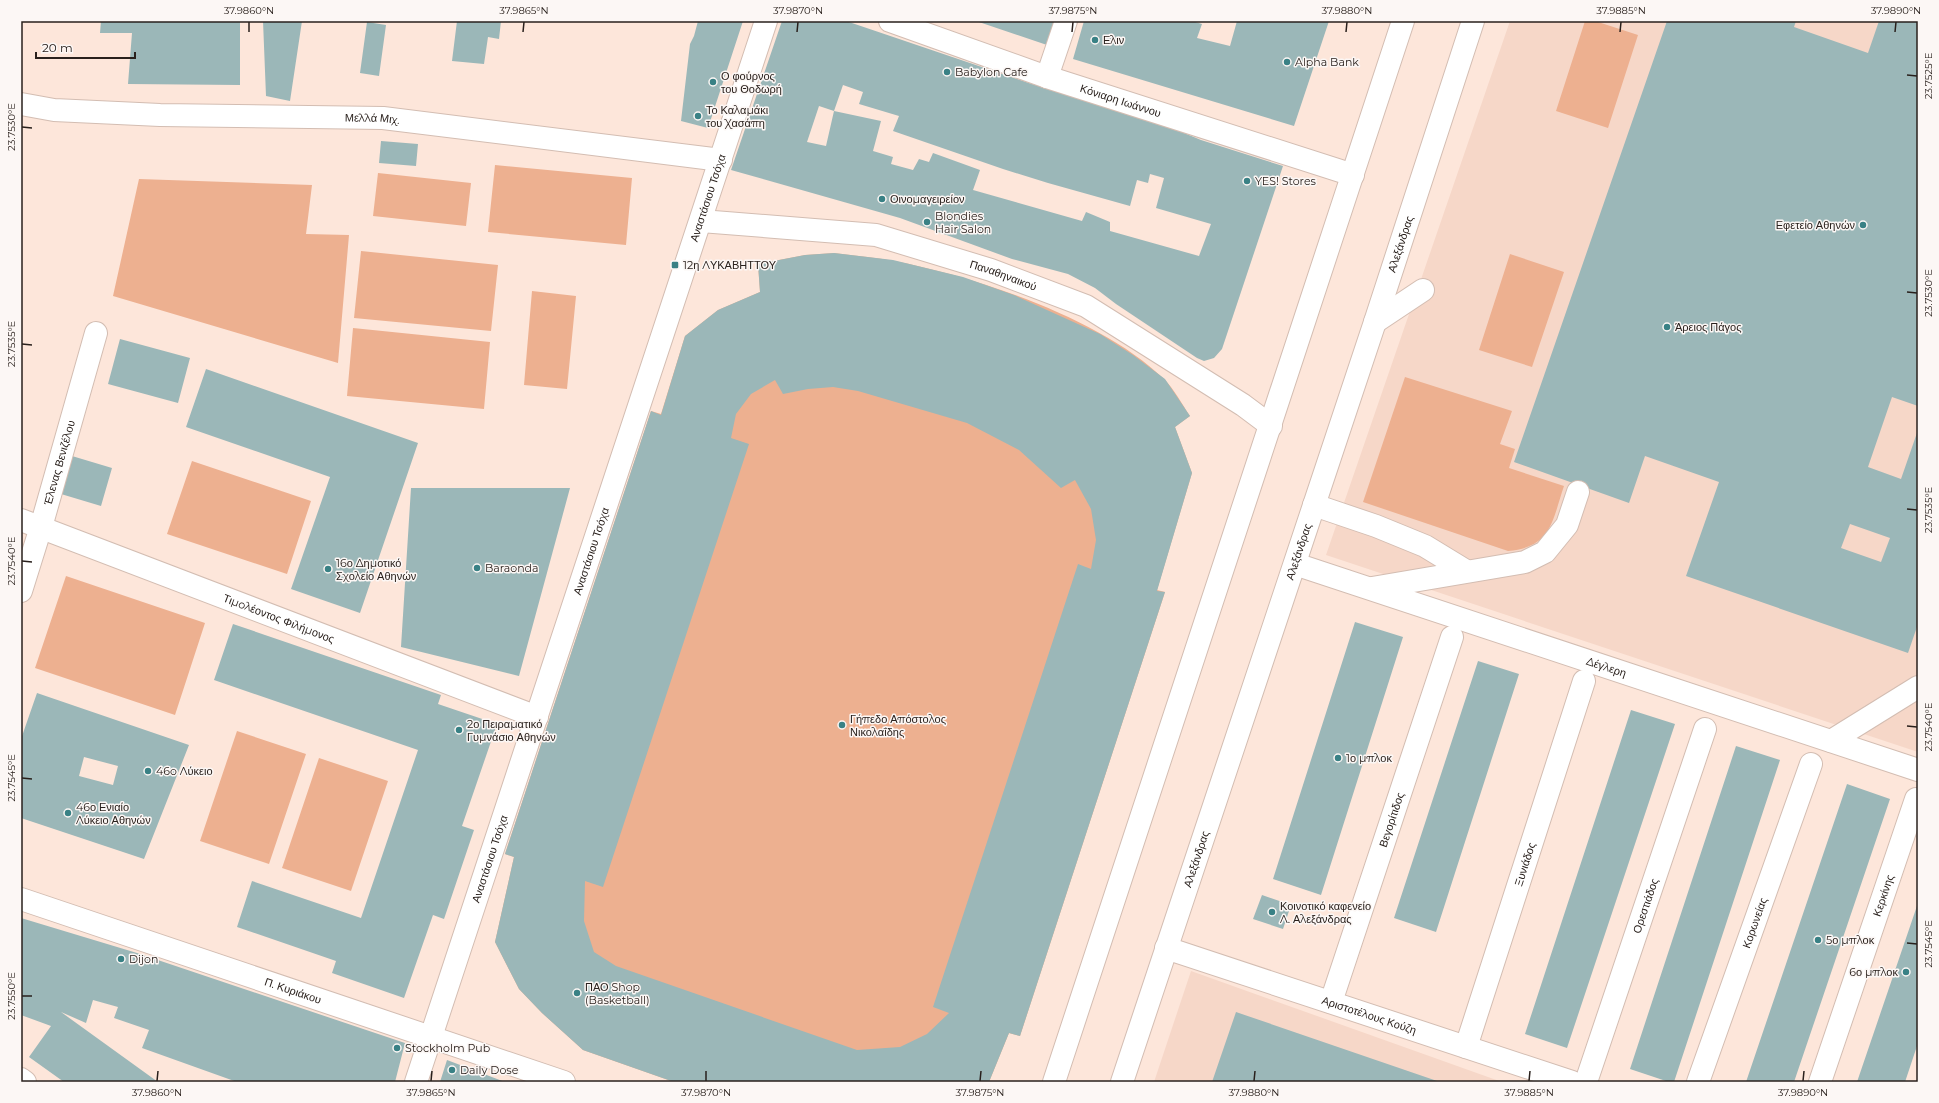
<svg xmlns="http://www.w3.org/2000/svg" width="1939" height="1103" viewBox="0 0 1939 1103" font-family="Montserrat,sans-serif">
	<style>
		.built { fill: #f6d7c8 }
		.green { fill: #edb090 }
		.building { fill: #9bb7b8; fill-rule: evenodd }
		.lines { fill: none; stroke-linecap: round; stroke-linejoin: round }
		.minor-casing { stroke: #d3bdb2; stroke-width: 24 }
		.major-casing { stroke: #d3bdb2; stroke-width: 24 }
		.minor { stroke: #fff; stroke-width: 22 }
		.major { stroke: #fff; stroke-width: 22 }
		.ticks { fill: none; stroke: #29201c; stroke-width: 1.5 }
		.poi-dot { fill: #398185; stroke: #fcf7f5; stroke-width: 1.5 }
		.labels { text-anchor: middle; stroke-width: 3; stroke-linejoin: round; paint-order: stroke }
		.poi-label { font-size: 11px; fill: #29201c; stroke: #fcf7f5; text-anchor: start }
		.street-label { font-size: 11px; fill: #29201c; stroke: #fcf7f5 }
		.neatline { fill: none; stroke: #29201c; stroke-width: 1.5 }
		.ticks-label { font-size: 10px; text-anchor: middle; fill: #29201c }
	</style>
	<rect width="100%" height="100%" fill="#fde6da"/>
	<path class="built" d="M1510,21h408v731l-592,-197z
		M1191,971l311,111h-348z"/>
	<path class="green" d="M1585,21h10l43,14 -30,93 -52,-17z
		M495,165l137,13 -6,67 -138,-13z
		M378,173l93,10 -5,43 -93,-10z
		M139,179l173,6 -6,49 43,1 -11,128 -225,-67z
		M361,251l137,14 -7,66 -137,-13z
		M834,253c20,3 40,4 60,8 84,16 208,58 270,118 10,10 18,25 26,37l-15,11 17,46 -35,117 8,2 -145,444 -11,-3 -20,49h-315l-91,-32 -41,-37 -23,-24 -24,-47 19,-85 -9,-3 146,-443 10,3 24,-78 33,-26 42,-18 -2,-28 47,-9z
		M1510,254l54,18 -32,95 -53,-17z
		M532,291l44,5 -9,93 -43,-4z
		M353,328l137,14 -6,67 -137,-13z
		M1405,377l107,34 -12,33 15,5 -6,19 55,18c-12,35 -12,61 -56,65l-145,-49z
		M192,461l119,40 -24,73 -120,-40z
		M66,576l139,47 -30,92 -140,-47z
		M237,731l69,23 -37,110 -69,-23z
		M319,758l69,23 -37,110 -69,-23z"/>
	<path class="building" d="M101,21h139v64l-112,-1 4,-51h-32z
		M263,21h39l-12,80 -24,-5z
		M457,21h44l-2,18 -11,-2 -4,27 -32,-3z
		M698,21h45l-35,107 -27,-7 9,-77 4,-8z
		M782,21h64l183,62 136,42 36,15 82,26 -61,183 -8,9 -10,3 -7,-3 -81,-54 -21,-16 -27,-14 -56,-15 -112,-41 -169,-48zM843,85l20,7 -4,12 40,12 -6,15 110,38 45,14 82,23 7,-26 11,3 2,-9 14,4 -8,30 55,16 -12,32 -89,-25v-9l-24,-10 -4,9 -109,-31 7,-20 -47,-17 -4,9 -10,-3 -6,11 -22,-6 2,-7 -20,-6 8,-30 -47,-10zM819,106l15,5 -8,35 -19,-4z
		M976,21h79l-8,24z
		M1084,21h108l10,3 -5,14 33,8 7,-25h92l-35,105 -221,-67z
		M1667,21h129l-2,6 74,26 11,-32h39v385l-26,-9 -24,70 33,12 17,-49v194l-10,29 -222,-77 33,-94 -74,-26 -16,47 -115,-41zM1850,524l40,14 -9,24 -40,-14z
		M367,22l19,3 -7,51 -19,-3z
		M381,141l37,3 -2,22 -37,-3z
		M834,253l59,7 70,17 51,18 86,39 33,21 32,24 25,37 -15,11 17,46 -35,118 8,1 -145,444 -11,-3 -20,49h-315l-91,-32 -41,-37 -23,-24 -24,-47 19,-85 -9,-3 146,-443 10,4 24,-79 33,-26 42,-18 -2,-28 47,-9zM775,380l8,14 25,-5 25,-2 25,4 109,32 52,27 42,38 14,-8 16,29 5,31 -5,29 -13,-5 -145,443 16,6 -22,21 -27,13 -43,3 -241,-84 -22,-14 -10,-31 1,-40 18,6 146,-443 -18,-6 5,-24 15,-20z
		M120,339l70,19 -12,45 -70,-19z
		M206,369l212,74 -58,170 -69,-24 39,-112 -144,-50z
		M72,456l40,12 -11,38 -40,-12z
		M411,488h159l-51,188 -118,-29z
		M1355,622l48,15 -82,258 -48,-16z
		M233,624l208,71 -3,9 59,20 -35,102 12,4 -30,89 -11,-4 -29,83 -72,-25 4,-12 -99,-34 15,-46 109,37 57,-168 -204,-70z
		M1478,661l41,13 -83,258 -42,-14z
		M37,693l152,52 -45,114 -123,-41v-79zM84,757l34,9 -5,19 -34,-9z
		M1631,710l44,14 -108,324 -42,-14z
		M1736,746l44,14 -106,322h-5l-39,-13z
		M1847,784l43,15 -96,283h-48z
		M1262,895l29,10 -8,24 -30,-10z
		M1918,903v140l-13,39h-48z
		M21,918l116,35 268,90 -10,39h-158l-95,-34 7,-18 -35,-12 4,-11 -25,-7 -7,23 -25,-11 97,70h-94l-35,-25 22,-31 -30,-11z
		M1236,1012l204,70h-228z
		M447,1060l58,22h-65z"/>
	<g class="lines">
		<g class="minor-casing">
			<g id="minor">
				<path id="s1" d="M890,21l157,56 306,98"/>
				<path d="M1047,77l19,-56"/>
				<path id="s2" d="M21,104l33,6 106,5 223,3 338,42"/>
				<path id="s3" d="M701,221l175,14 115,35 95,36 157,99 28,21"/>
				<path d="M1375,322l48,-32"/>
				<path d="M1314,505l62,21 49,20 41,25"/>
				<path id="s4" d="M21,520l516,197"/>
				<path id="s5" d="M1295,564l623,206"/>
				<path d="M1372,588l153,-26 20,-10 22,-27 11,-33"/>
				<path id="s6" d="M21,591l20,-64 55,-194"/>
				<path d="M1831,741l87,-54"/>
				<path id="s7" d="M21,899l543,183"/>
				<path id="s8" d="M1166,948l406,134"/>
				<path id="s9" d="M1331,1002l121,-365"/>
				<path id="s10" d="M1466,1047l118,-366"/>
				<path d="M21,1079l4,3"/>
				<path id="s11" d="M416,1082l350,-1061"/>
				<path id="s12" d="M1586,1082l119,-353"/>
				<path id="s13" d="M1698,1082l113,-318"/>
				<path id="s14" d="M1820,1082l96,-283"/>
			</g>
		</g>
		<g class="major-casing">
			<g id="major">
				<path d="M1054,1082l349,-1061"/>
				<path id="s15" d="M1122,1082l253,-760 98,-301"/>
			</g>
		</g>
		<use href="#minor" class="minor"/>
		<use href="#major" class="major"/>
	</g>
	<path class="ticks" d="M249,32v-10M523,32l1,-10M797,32l1,-10M1072,32l1,-10M1346,32l1,-10M1620,32l1,-10M1895,32l1,-10M1907,75l10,1M22,127l10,1M1907,292l10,1M22,344l10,1M1907,509l10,1M22,561l10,1M1907,726l10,1M22,778l10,1M1907,943l10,1M22,996h10M157,1081l1,-10M431,1081l1,-10M706,1081v-10M980,1081l1,-10M1254,1081l1,-10M1529,1081l1,-10M1803,1081l1,-10"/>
	<g class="poi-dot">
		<circle cx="1095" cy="40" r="4"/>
		<circle cx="1287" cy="62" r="4"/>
		<circle cx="947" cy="72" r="4"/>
		<circle cx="713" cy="82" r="4"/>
		<circle cx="698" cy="116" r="4"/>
		<circle cx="1247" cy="181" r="4"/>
		<circle cx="882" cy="199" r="4"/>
		<circle cx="927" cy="222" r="4"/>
		<circle cx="1863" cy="225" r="4"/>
		<rect x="671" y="261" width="8" height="8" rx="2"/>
		<circle cx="1667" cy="327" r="4"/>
		<circle cx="477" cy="568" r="4"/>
		<circle cx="328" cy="569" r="4"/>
		<circle cx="842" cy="725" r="4"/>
		<circle cx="459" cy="730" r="4"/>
		<circle cx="1338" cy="758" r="4"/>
		<circle cx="148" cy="771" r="4"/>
		<circle cx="68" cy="813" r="4"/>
		<circle cx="1272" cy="912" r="4"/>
		<circle cx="1818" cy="940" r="4"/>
		<circle cx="121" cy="959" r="4"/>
		<circle cx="1906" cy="972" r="4"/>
		<circle cx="577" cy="993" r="4"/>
		<circle cx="397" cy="1048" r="4"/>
		<circle cx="452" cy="1070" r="4"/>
	</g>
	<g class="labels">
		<g class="poi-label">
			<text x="1103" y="44">Ελιν</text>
			<text x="1295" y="66">Alpha Bank</text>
			<text x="955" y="76">Babylon Cafe</text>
			<text x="721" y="80">Ο φούρνος<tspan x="721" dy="13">του Θοδωρή</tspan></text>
			<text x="706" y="114">Το Καλαμάκι<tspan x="706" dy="13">του Χασάπη</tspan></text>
			<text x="1255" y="185">YES! Stores</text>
			<text x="890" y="203">Οινομαγειρείον</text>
			<text x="935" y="220">Blondies<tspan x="935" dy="13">Hair Salon</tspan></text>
			<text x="1855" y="229" text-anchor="end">Εφετείο Αθηνών</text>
			<text x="683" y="269">12η ΛΥΚΑΒΗΤΤΟΥ</text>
			<text x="1675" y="331">Άρειος Πάγος</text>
			<text x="336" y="567">16ο Δημοτικό<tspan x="336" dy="13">Σχολείο Αθηνών</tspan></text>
			<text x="485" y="572">Baraonda</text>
			<text x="850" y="723">Γήπεδο Απόστολος<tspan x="850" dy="13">Νικολαΐδης</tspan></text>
			<text x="467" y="728">2ο Πειραματικό<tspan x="467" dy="13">Γυμνάσιο Αθηνών</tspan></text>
			<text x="1346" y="762">1ο μπλοκ</text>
			<text x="156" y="775">46o Λύκειο</text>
			<text x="76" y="811">46ο Ενιαίο<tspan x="76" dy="13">Λύκειο Αθηνών</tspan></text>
			<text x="1280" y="910">Κοινοτικό καφενείο<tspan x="1280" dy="13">Λ. Αλεξάνδρας</tspan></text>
			<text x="1826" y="944">5ο μπλοκ</text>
			<text x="129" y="963">Dijon</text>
			<text x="1898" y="976" text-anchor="end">6ο μπλοκ</text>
			<text x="585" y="991">ΠΑΟ Shop<tspan x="585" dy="13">(Basketball)</tspan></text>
			<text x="405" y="1052">Stockholm Pub</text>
			<text x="460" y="1074">Daily Dose</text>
		</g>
		<g class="street-label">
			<text dy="4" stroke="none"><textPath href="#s1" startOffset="244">Κόνιαρη Ιωάννου</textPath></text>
			<text dy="4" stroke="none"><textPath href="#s2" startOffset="352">Μελλά Μιχ.</textPath></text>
			<text dy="4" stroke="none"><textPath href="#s11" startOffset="931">Αναστάσιου Τσόχα</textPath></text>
			<text dy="4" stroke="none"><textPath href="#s15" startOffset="883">Αλεξάνδρας</textPath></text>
			<text dy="4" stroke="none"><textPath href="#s3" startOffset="309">Παναθηναικού</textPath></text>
			<text dy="4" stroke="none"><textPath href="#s6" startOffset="134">Έλενας Βενιζέλου</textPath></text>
			<text dy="4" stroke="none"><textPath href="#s11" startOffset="559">Αναστάσιου Τσόχα</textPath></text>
			<text dy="4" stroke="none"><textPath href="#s15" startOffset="559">Αλεξάνδρας</textPath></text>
			<text dy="4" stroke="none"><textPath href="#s4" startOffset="276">Τιμoλέοντος Φιλήμονος</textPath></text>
			<text dy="4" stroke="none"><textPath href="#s5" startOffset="328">Δέγλερη</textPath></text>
			<text dy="4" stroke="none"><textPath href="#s9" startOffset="192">Βεγορίτιδος</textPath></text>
			<text dy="4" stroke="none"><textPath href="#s11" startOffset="235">Αναστάσιου Τσόχα</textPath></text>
			<text dy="4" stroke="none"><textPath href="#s15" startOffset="235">Αλεξάνδρας</textPath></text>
			<text dy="4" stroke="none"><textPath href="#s10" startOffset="192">Ξυνιάδος</textPath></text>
			<text dy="4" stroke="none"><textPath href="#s14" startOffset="197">Κερκίνης</textPath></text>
			<text dy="4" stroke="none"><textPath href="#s12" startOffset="186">Ορεστιάδος</textPath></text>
			<text dy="4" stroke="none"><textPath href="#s13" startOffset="169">Κορωνείας</textPath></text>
			<text dy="4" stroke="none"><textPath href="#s7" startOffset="287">Π. Κυριάκου</textPath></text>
			<text dy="4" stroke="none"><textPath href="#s8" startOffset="214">Αριστοτέλους Κούζη</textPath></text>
		</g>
	</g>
	<rect width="1939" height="1103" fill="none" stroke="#fcf7f5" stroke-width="44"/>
	<path d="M36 52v6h99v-6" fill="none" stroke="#29201c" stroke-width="2"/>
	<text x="42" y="52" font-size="12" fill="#29201c" stroke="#fcf7f5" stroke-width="3" paint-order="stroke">20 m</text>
	<rect x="22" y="22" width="1895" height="1059" class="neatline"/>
	<g class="ticks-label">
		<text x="249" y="14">37.9860°N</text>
		<text x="524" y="14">37.9865°N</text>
		<text x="798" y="14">37.9870°N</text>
		<text x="1073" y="14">37.9875°N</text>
		<text x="1347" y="14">37.9880°N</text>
		<text x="1621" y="14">37.9885°N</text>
		<text x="1896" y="14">37.9890°N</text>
		<text transform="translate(1928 76) rotate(-90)" y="4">23.7525°E</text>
		<text transform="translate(11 127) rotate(-90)" y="4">23.7530°E</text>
		<text transform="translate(1928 293) rotate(-90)" y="4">23.7530°E</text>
		<text transform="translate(11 344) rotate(-90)" y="4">23.7535°E</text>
		<text transform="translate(1928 510) rotate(-90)" y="4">23.7535°E</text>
		<text transform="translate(11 561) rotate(-90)" y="4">23.7540°E</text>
		<text transform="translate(1928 727) rotate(-90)" y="4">23.7540°E</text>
		<text transform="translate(11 778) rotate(-90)" y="4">23.7545°E</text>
		<text transform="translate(1928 944) rotate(-90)" y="4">23.7545°E</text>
		<text transform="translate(11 996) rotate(-90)" y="4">23.7550°E</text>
		<text x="157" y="1096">37.9860°N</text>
		<text x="431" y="1096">37.9865°N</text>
		<text x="706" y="1096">37.9870°N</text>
		<text x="980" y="1096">37.9875°N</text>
		<text x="1254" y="1096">37.9880°N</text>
		<text x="1529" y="1096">37.9885°N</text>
		<text x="1803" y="1096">37.9890°N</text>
	</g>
</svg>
